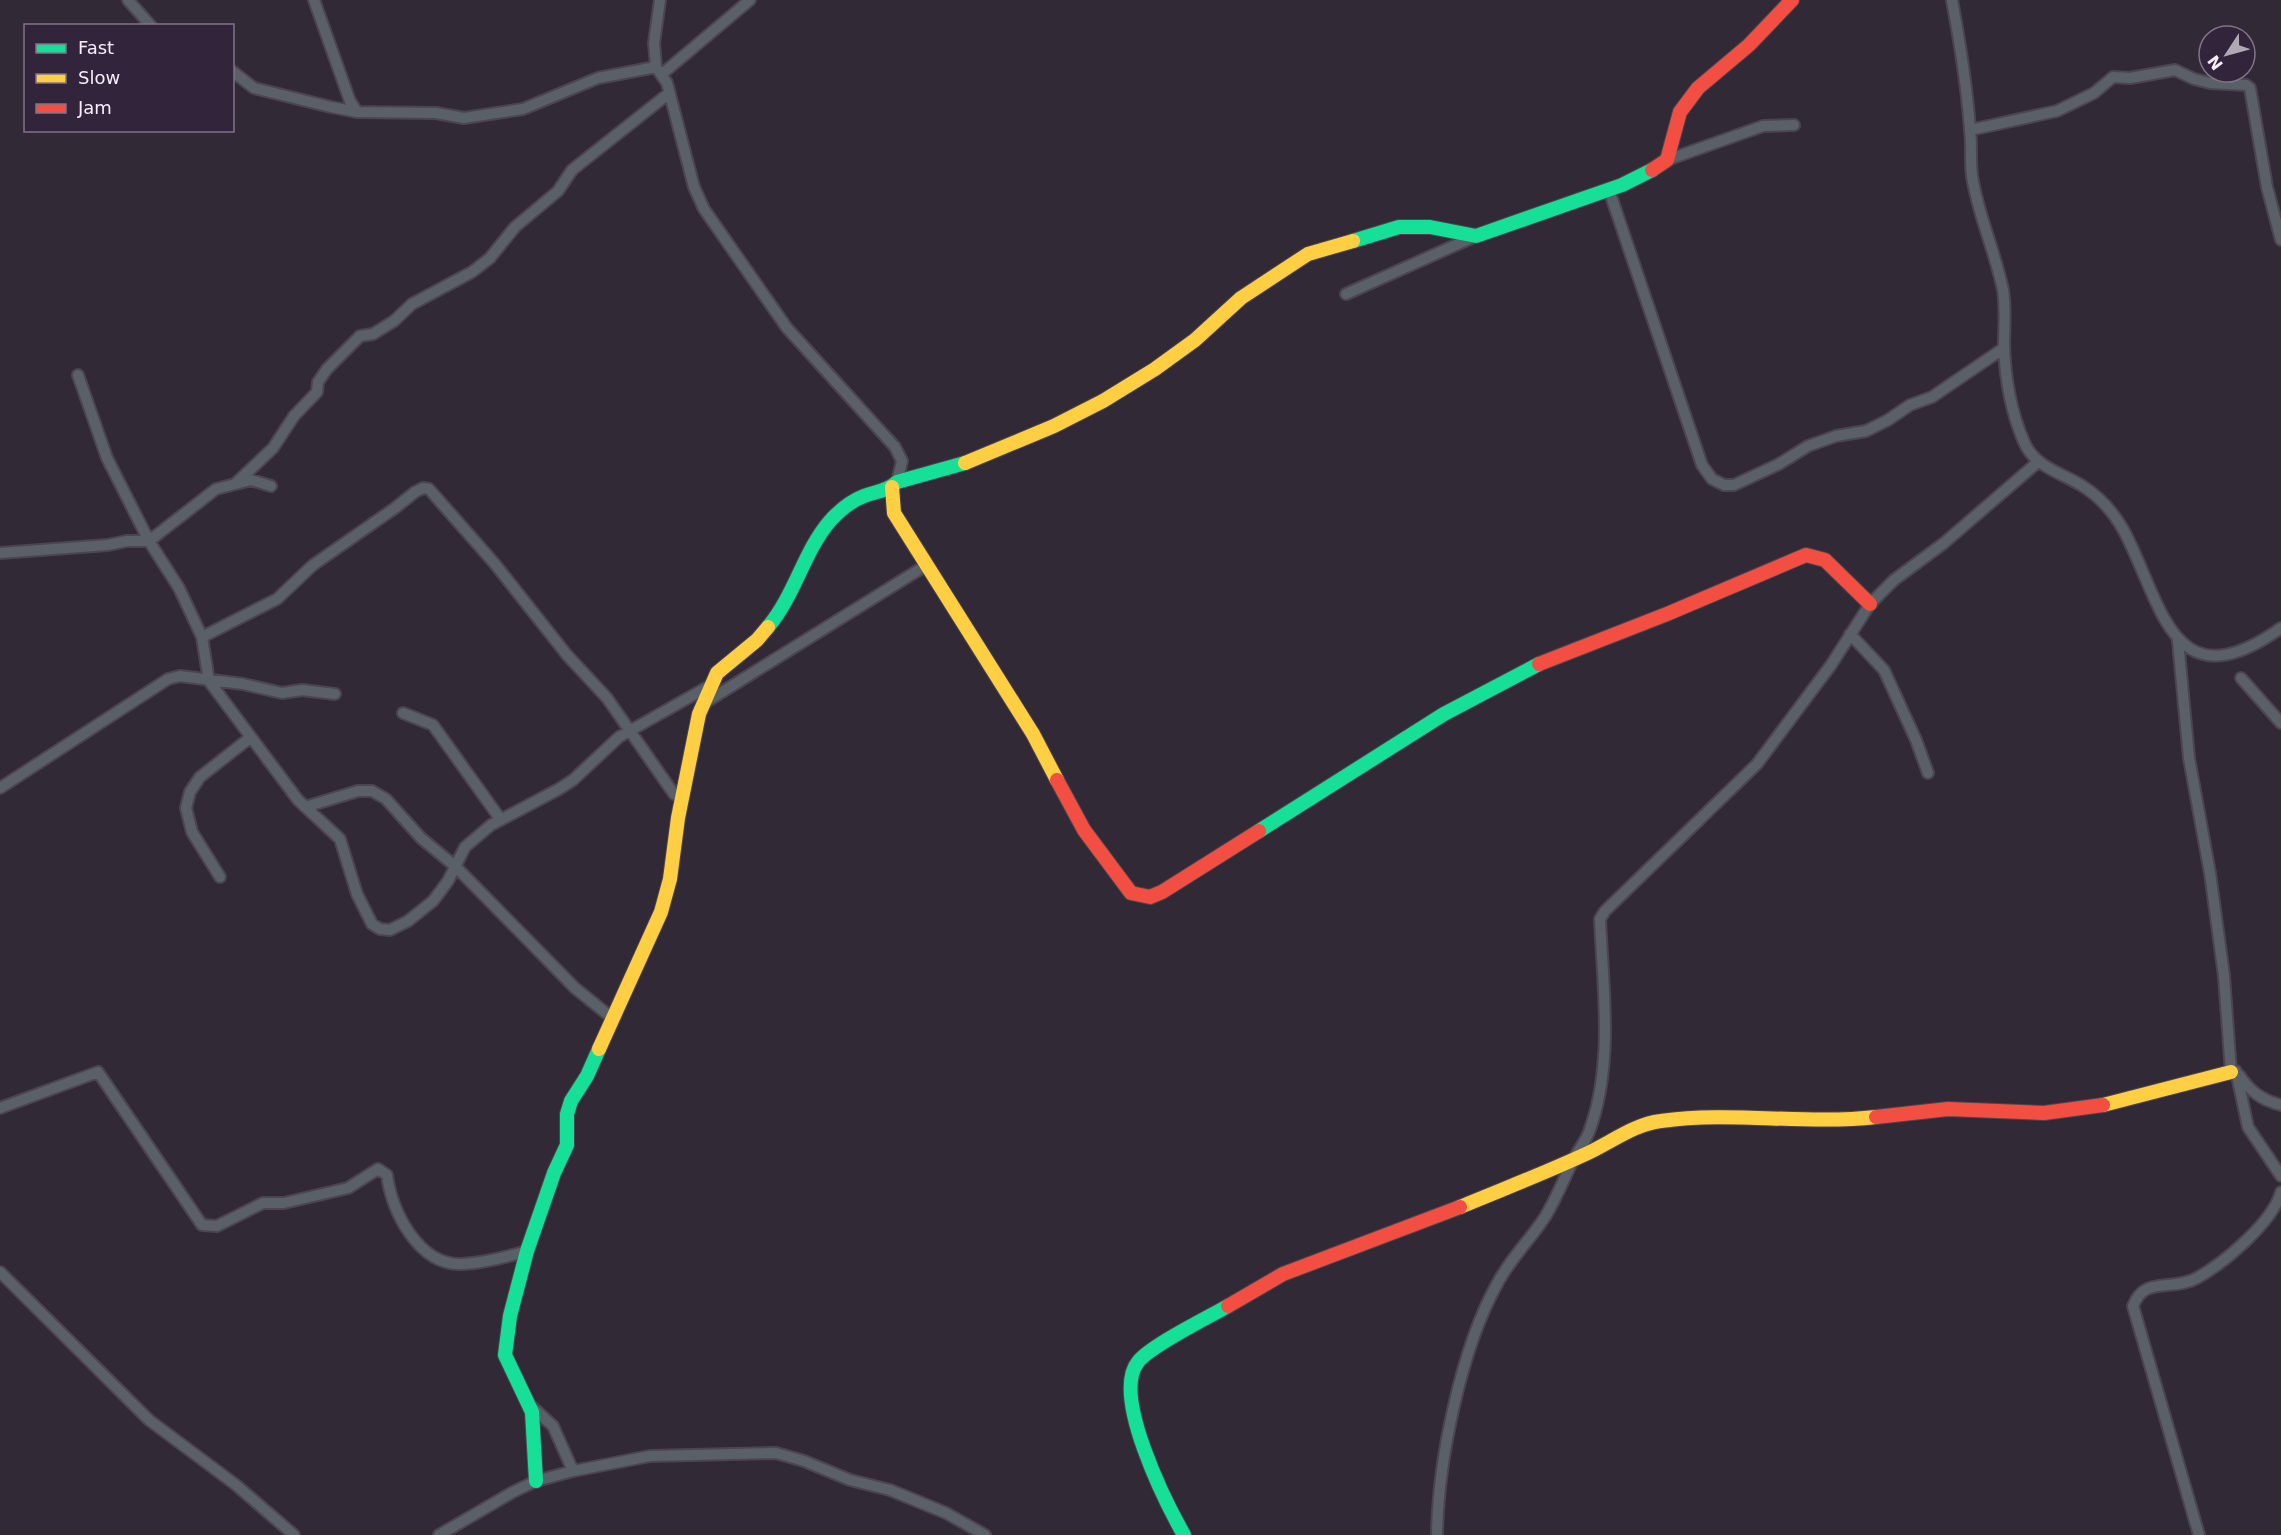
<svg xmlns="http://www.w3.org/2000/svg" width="2281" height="1535" viewBox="0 0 2281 1535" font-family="'DejaVu Sans',sans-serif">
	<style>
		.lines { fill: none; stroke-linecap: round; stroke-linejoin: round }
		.street-casing { stroke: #4c4550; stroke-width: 14 }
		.fast-casing { stroke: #4c4550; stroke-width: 16 }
		.slow-casing { stroke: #4c4550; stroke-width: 16 }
		.jam-casing { stroke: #4c4550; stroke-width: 16 }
		.street { stroke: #5a6067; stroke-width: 10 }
		.fast { stroke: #16e098; stroke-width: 14 }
		.slow { stroke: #ffcf43; stroke-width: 14 }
		.jam { stroke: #f24e42; stroke-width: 14 }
	</style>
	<rect width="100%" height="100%" fill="#312935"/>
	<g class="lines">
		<g class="street-casing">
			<path id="street" d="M128,0l23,26
				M314,0l36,101 7,11
				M660,0l-6,43 2,24 11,16 27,104 10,22 83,119 108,119 7,14 -5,21
				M1952,0c8,43 15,87 18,130 2,15 0,31 2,46 6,39 23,75 31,114 3,18 1,37 1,55 1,32 7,67 20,97 11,26 39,31 60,45 17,11 30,26 40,44 39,74 48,174 157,97
				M232,71l22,17 77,19 26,5 79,1 28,5 59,-9 75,-31 58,-11
				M662,74l88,-74
				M1970,130l87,-19 37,-18 19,-16 17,1 45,-8 19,9 16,4 36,2 4,3 17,99 14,53
				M1667,160l96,-34 31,-1
				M1609,190l93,275 10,14 12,6h10l45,-21 29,-18 28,-10 30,-5 22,-11 22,-15 22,-8 72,-49
				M1346,294l130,-58
				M78,375l29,83 42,83 67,-52 35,-9 20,6
				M235,484l38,-36 21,-32 23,-24 1,-10 9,-13 33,-33 13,-2 21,-13 18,-17 60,-32 18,-14 25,-31 43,-36 14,-21 96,-76
				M0,553l108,-8 19,-4h22l30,47 23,49 7,44 89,119 42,39 17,55 15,30 8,5 10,1 18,-9 25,-20 15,-20 17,-34 26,-22 68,-36 14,-9 46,-43 92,-52
				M1850,634l34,36 32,70 12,33
				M202,637l75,-38 36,-34 82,-57 20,-16 8,-4 6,1 66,75 72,91 40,43 67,96 9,3
				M2178,641l11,117 21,115 14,103 7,96 5,-1 12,56 33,49
				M2241,678l40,45
				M706,702l219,-136
				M403,713l30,12 68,95
				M0,788l168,-109 12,-3 63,8 39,9 20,-3 33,4
				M305,807l53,-16h14l14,8 35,39 35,29 119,121 37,30
				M220,877l-28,-45 -6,-24 4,-16 10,-15 51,-40
				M2239,1075c11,16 22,25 42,30
				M0,1108l98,-36 104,153 15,1 46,-23h21l64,-15 30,-19 9,6c4,36 32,91 75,89 21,-1 45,-7 65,-13
				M0,1272l149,148 87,65 58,50
				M529,1404l24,22 20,45
				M439,1535l74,-43 23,-11 37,-10 77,-15 126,-3 28,8 46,19 40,10 56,23 39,22
				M1437,1535c1,-74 24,-186 60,-251 13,-25 33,-44 48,-67 11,-18 19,-38 28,-57 5,-9 12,-18 16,-28 25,-67 14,-143 11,-213l5,-8 152,-147 74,-99 39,-61 24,-24 50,-37 94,-81
				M2199,1535l-66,-229c12,-31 38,-14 64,-28 27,-15 76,-56 84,-86"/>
		</g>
		<g class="fast-casing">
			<path id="fast" d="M1353,241l46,-14h31l46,9 146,-51 30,-15
				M768,627c27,-32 36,-76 62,-106 9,-10 21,-20 34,-25 11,-4 24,-5 33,-14l68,-19
				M1259,831l185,-117 95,-50
				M536,1481l-4,-69 -27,-57 5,-39 17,-65 27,-78 13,-28v-31l4,-13 16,-25 12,-27
				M1184,1535c-18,-32 -73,-140 -46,-173 12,-16 69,-44 90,-56"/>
		</g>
		<g class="slow-casing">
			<path id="slow" d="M965,463l89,-37 49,-25 52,-32 40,-29 46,-42 67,-44 45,-13
				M892,487l2,26 139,221 24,46
				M599,1049l62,-137 9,-33 8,-61 21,-104 18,-41 40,-33 11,-13
				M2103,1105l128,-33
				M1460,1207c43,-18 88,-35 130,-55 23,-11 45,-28 71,-31 71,-10 143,4 215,-4"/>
		</g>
		<g class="jam-casing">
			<path id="jam" d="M1652,170l15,-10 13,-48 18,-24 51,-43 43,-45
				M1539,664l128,-50 139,-59 19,5 45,44
				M1057,780l27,50 47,63 19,4 12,-5 97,-61
				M1876,1117l72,-8 96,4 59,-8
				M1228,1306l55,-32 177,-67"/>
		</g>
		<use href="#street" class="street"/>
		<use href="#fast" class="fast"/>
		<use href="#slow" class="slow"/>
		<use href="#jam" class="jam"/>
	</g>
	<rect x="24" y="24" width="210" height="108" fill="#32243a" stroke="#807488" stroke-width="1.5"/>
	<rect x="36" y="44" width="30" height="9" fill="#16e098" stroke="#807488" stroke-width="1.5"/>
	<text x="78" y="54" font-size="18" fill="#f6edfc">Fast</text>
	<rect x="36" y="74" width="30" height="9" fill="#ffcf43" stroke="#807488" stroke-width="1.5"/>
	<text x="78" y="84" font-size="18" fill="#f6edfc">Slow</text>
	<rect x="36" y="104" width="30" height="9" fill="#f24e42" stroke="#807488" stroke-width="1.5"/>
	<text x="78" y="114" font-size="18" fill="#f6edfc">Jam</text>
	<g transform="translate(2227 54) rotate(234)"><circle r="28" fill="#32243a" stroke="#807488" stroke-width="1.5"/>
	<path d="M0-4.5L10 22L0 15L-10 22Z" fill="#b1a8b6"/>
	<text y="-9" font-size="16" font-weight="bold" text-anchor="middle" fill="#f6edfc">N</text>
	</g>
</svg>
